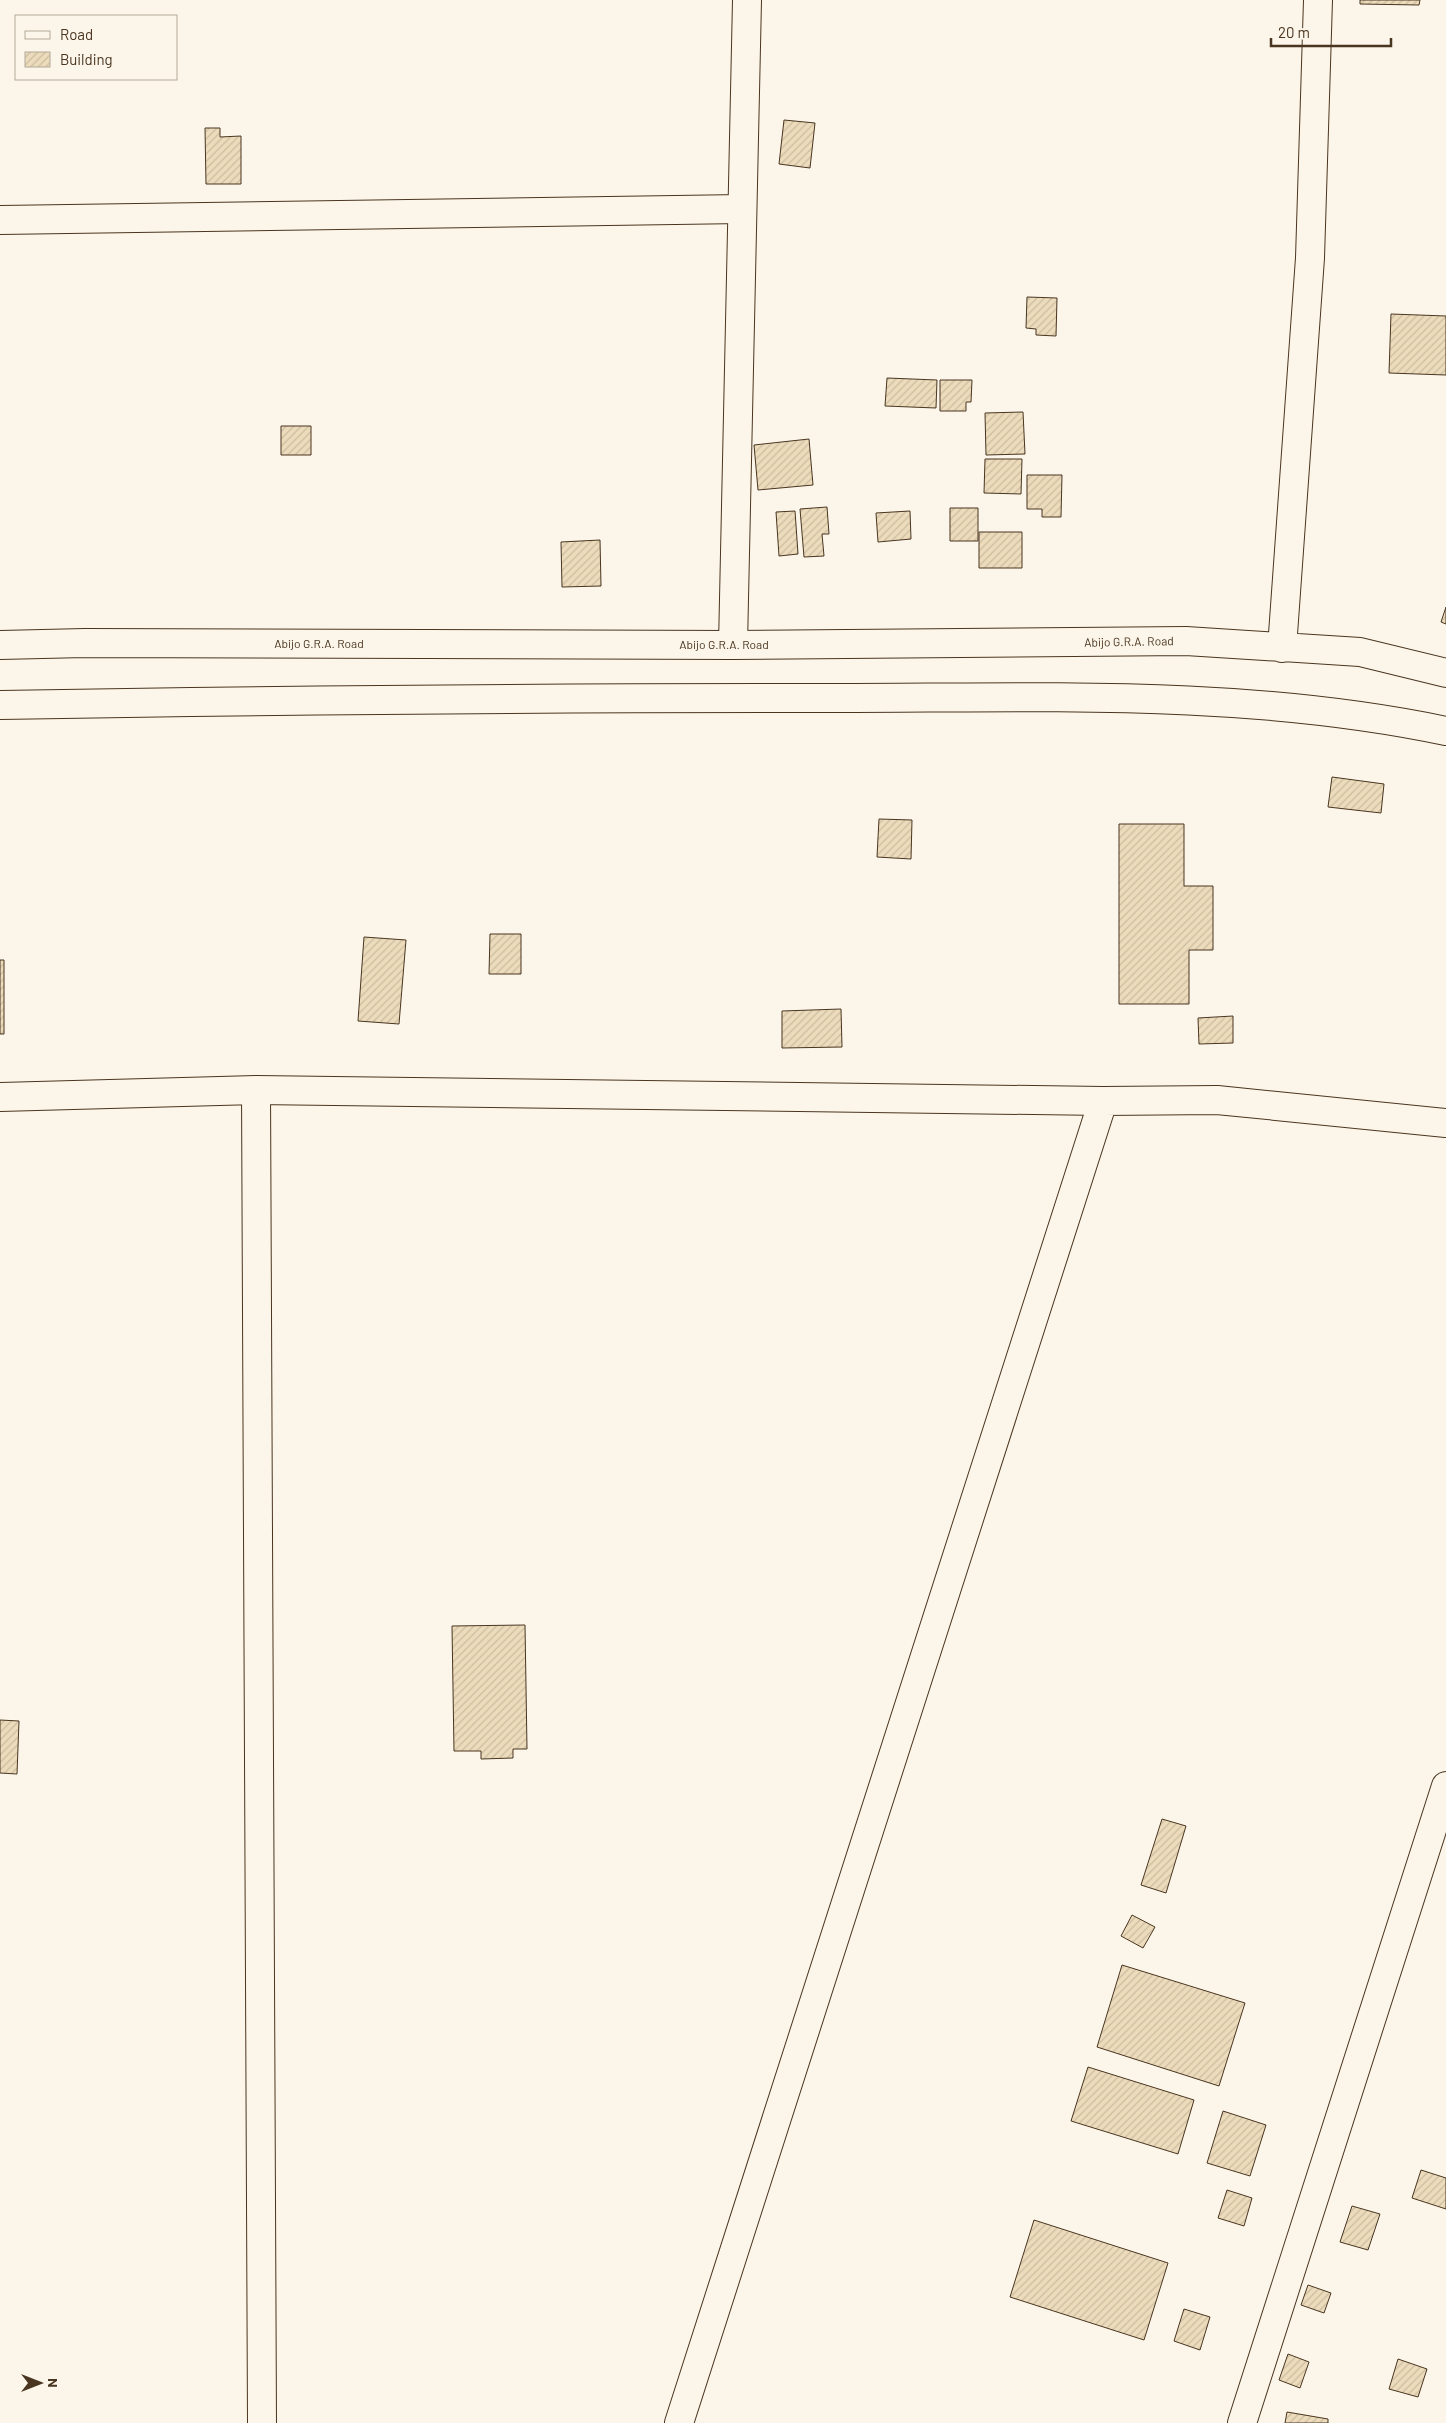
<svg xmlns="http://www.w3.org/2000/svg" width="1446" height="2423" viewBox="0 0 1446 2423" font-family="Barlow,sans-serif">
	<style>
		.building { fill: url(#building-hatch); stroke: #4a3520 }
		.lines { fill: none; stroke-linecap: round; stroke-linejoin: round }
		.minor-casing { stroke: #4a3520; stroke-width: 30 }
		.minor { stroke: #fbf6e9; stroke-width: 28 }
		.labels { text-anchor: middle; stroke-width: 4; stroke-linejoin: round; paint-order: stroke }
		.street-label { font-size: 12px; fill: #4a3520; stroke: #fbf6e9 }
	</style>
	<defs>
		<pattern id="building-hatch" width="6" height="6" patternUnits="userSpaceOnUse" patternTransform="scale(1.25)"><rect width="6" height="6" fill="#ecdcbc"/><path d="M-1 1l2-2M0 6l6-6M5 7l2-2" fill="none" stroke="#ccbda1"/></pattern>
	</defs>
	<rect width="100%" height="100%" fill="#fbf6e9"/>
	<path class="building" d="M1360,0h60l-1,5 -59,-1z
		M784,120l31,3 -5,45 -31,-4z
		M205,128h15v9l21,-1v48h-35z
		M1027,297l30,1 -1,38 -20,-1v-6l-10,-1z
		M1391,314l55,2v59l-57,-2z
		M887,378l50,2 -1,28 -51,-2z
		M940,380h32l-1,22h-5v9h-26z
		M1023,412l2,42 -39,1 -1,-42z
		M281,426h30v29h-30z
		M809,439l4,46 -55,5 -4,-45z
		M985,459h37l-1,35 -37,-1z
		M1027,475h35l-1,42h-19v-8h-15z
		M827,507l2,27h-7l2,22 -20,1 -4,-48z
		M950,508h28v33h-28z
		M795,511l3,43 -19,2 -3,-44z
		M910,511l1,28 -33,3 -2,-29z
		M979,532h43v36h-43z
		M600,540l1,46 -39,1 -1,-45z
		M1446,607v17l-5,-2z
		M1332,777l52,7 -3,29 -53,-6z
		M879,819l33,1 -1,39 -34,-2z
		M1119,824h65v62h29v64h-24v54h-70z
		M490,934h31v40h-32z
		M364,937l42,3 -7,84 -41,-3z
		M0,960h4v74h-4z
		M841,1009l1,38 -60,1v-37z
		M1233,1016v27l-34,1 -1,-26z
		M525,1625l2,124h-14v9l-32,1v-8h-27l-2,-125z
		M0,1720l19,1 -2,53 -17,-1z
		M1162,1819l24,7 -20,67 -25,-8z
		M1132,1915l23,12 -12,21 -22,-12z
		M1122,1965l123,38 -26,83 -122,-39z
		M1088,2067l106,33 -16,54 -107,-33z
		M1223,2111l43,14 -16,51 -43,-13z
		M1421,2170l25,8v31l-34,-11z
		M1227,2190l25,8 -8,28 -26,-8z
		M1352,2206l28,8 -12,36 -28,-8z
		M1034,2220l134,43 -24,77 -134,-43z
		M1308,2285l23,8 -7,20 -23,-8z
		M1184,2309l26,8 -10,33 -26,-9z
		M1288,2354l21,8 -9,26 -21,-8z
		M1398,2359l29,10 -9,28 -29,-8z
		M1287,2412l41,7v4h-43z"/>
	<g class="lines">
		<g class="minor-casing">
			<path id="minor" d="M0,220l742,-11
				M0,645l85,-2 648,2 453,-4 174,11 86,21
				M733,645l14,-645
				M1282,648l28,-390 8,-258
				M0,705c279,-5 558,-7 837,-7 203,0 409,-9 609,33
				M256,1090l6,1333
				M0,1097l256,-7 847,11 114,-1 229,23
				M679,2423l424,-1322
				M1242,2423l204,-637"/>
		</g>
		<use href="#minor" class="minor"/>
	</g>
	<g class="labels">
		<g class="street-label">
			<text transform="translate(1129 642) rotate(-1)" y="4">Abijo G.R.A. Road</text>
			<text x="319" y="648">Abijo G.R.A. Road</text>
			<text x="724" y="649">Abijo G.R.A. Road</text>
		</g>
	</g>
	<rect x="15" y="15" width="162" height="65" fill="#fbf6e9" stroke="#b4a999"/>
	<rect x="25" y="31" width="25" height="8" fill="#fbf6e9" stroke="#b4a999"/>
	<text x="60" y="40" font-size="15" fill="#4a3520">Road</text>
	<rect x="25" y="52" width="25" height="15" fill="url(#building-hatch)" stroke="#b4a999"/>
	<text x="60" y="65" font-size="15" fill="#4a3520">Building</text>
	<g transform="translate(40 2383) rotate(90)" stroke="#fbf6e9" stroke-width="4" paint-order="stroke">
	<path d="M0-4L9 19L0 12L-9 19Z" fill="#4a3520"/>
	<text y="-8" font-size="14" font-weight="bold" text-anchor="middle" fill="#4a3520">N</text>
	</g>
	<path d="M1271 38v8h120v-8" fill="none" stroke="#4a3520" stroke-width="2.5"/>
	<text x="1278" y="38" font-size="15" fill="#4a3520" stroke="#fbf6e9" stroke-width="4" paint-order="stroke">20 m</text>
</svg>
